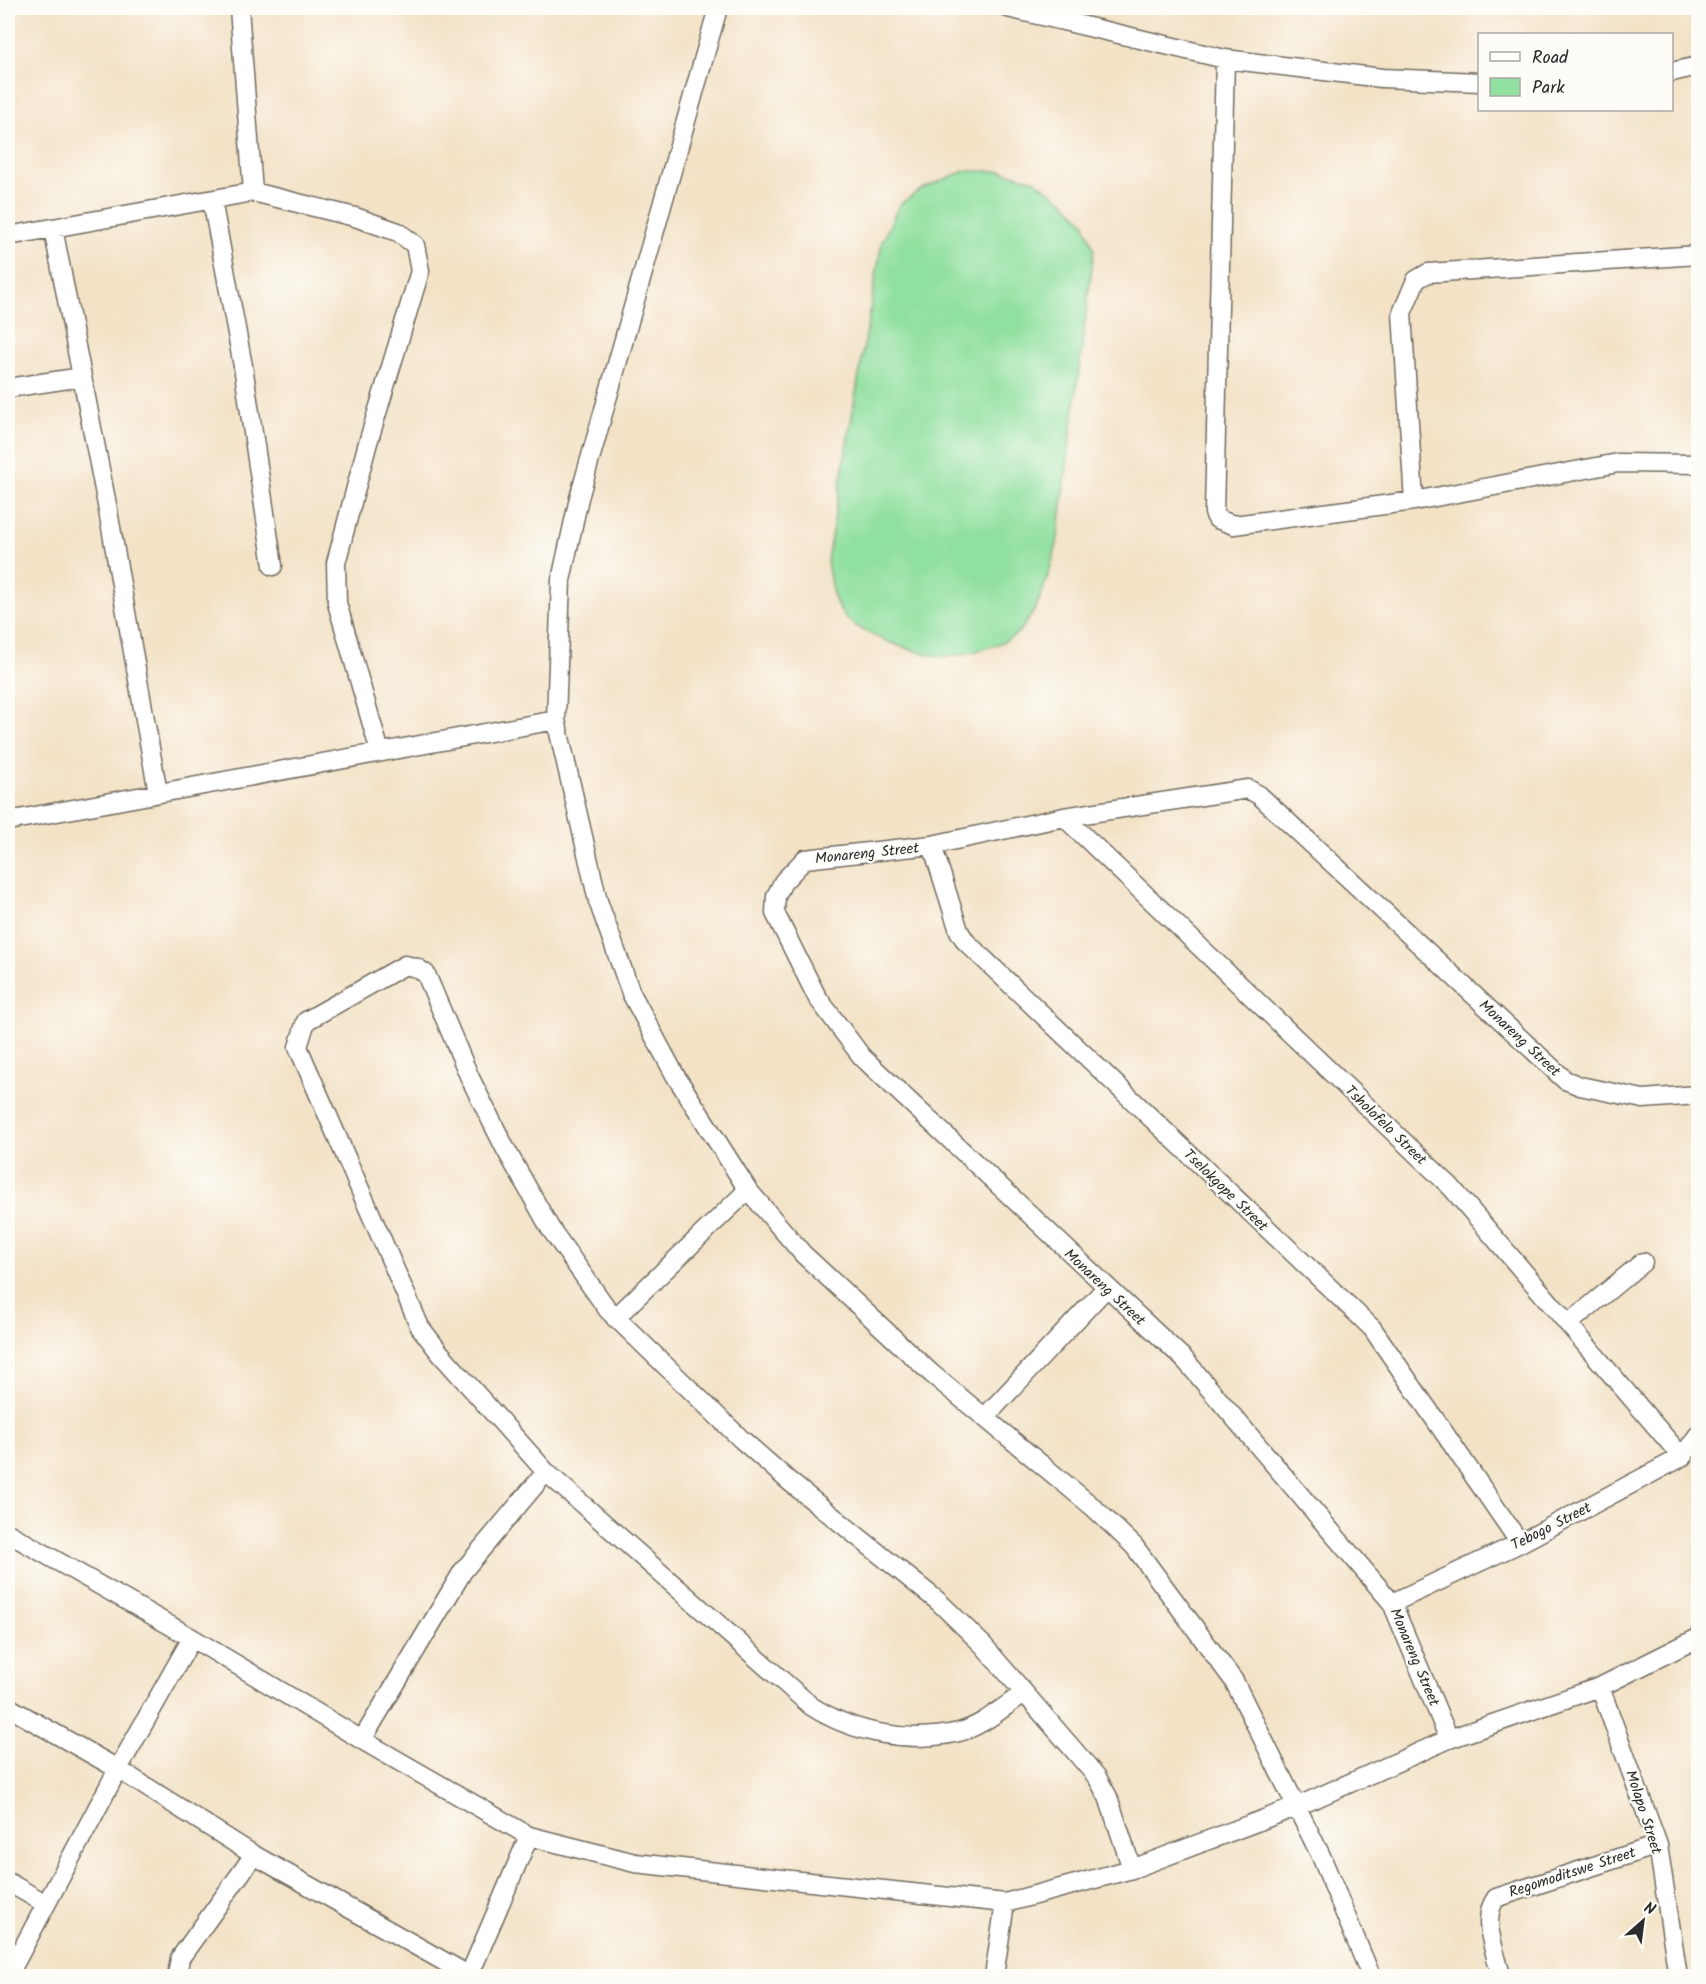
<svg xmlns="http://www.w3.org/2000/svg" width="1706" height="1984" viewBox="0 0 1706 1984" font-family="Kalam,sans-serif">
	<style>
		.green { fill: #90e09f; stroke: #5e8665; stroke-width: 1.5 }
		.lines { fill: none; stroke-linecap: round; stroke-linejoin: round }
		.minor-casing { stroke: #716b61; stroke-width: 21 }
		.minor { stroke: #fff; stroke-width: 18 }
		.labels { text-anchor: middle; stroke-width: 4.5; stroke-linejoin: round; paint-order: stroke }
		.street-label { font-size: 15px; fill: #2b2b2b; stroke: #fdfcf7 }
	</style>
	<rect width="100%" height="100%" fill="#fdfcf7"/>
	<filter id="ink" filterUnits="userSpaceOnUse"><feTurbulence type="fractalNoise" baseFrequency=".0167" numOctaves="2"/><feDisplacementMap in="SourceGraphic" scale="12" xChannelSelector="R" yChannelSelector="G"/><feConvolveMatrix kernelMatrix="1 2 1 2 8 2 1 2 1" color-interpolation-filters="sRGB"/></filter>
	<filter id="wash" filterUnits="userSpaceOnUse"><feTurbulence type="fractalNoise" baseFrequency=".008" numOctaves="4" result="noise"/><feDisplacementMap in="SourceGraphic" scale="24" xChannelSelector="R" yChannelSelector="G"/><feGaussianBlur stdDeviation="1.35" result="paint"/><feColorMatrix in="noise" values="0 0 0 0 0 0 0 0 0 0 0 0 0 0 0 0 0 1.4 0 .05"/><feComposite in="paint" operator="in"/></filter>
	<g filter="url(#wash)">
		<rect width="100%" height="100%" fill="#f3e2c6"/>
		<path class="green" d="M964,171h38l32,9 30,21 20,21 10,28 -37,294c-8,29 -19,75 -45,93 -13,9 -55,21 -70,19 -25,-2 -80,-21 -97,-39 -13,-15 -15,-37 -18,-56l55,-319 17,-37 23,-16z"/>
	</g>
	<g filter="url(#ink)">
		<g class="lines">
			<g class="minor-casing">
				<path id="minor" d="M239,8l14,184
					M718,8l-139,490 -18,82 -5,140 42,181 33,92 44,82 73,115 55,64 129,120 161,133 41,39 100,135 87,175 50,120
					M1008,8l217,51 157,19 98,4
					M1225,59l-11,454 3,6 17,6 180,-24 204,-38 80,1
					M1672,72l26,-6
					M212,200l31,166 30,200
					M53,228l54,277 51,288
					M8,236l245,-44 102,25 43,15 17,13 5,26 -53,175 -31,117 1,40 43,149
					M8,388l74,-11
					M1414,501l-12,-188 14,-33 12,-7 270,-18
					M1064,817l387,370 231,270
					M8,821l548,-101
					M932,845l27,86 7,11 406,386 148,215
					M615,1318l133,-128
					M1568,1324l75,-62
					M986,1416l120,-128
					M8,1533l184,105 170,102 167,96 106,27 370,40 127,-34
					M1392,1603l128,-60 162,-86 16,-22
					M1600,1687l58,158 20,131
					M1023,1694c-20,13 -42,33 -64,38 -50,12 -106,1 -148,-26l-265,-234 -106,-119 -20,-26 -122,-280 8,-26 99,-56 12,3 9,6 44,104 35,70 45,80 58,82 133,129 49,43 149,120 44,43 114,132 11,20 24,72 164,-62 153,-68 151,-52 98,-49
					M8,1707l110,62 136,86 216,121
					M1449,1739l-57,-136 -207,-243 -323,-303 -45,-60 -42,-84 1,-17 7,-14 22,-23 127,-14 132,-28 184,-28 11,6 306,285 15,6 63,13 55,-4
					M362,1740l101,-169 83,-99
					M8,1882l38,22
					M8,1976l110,-207 74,-131
					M177,1976l3,-18 74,-103
					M469,1976l60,-140
					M994,1976l11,-73
					M1501,1976c-5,-24 -21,-56 -5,-78l162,-53"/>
			</g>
			<use href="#minor" class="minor"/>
		</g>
	</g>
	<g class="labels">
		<g class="street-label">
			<text transform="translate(867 853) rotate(-6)" y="5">Monareng Street</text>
			<text transform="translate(1520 1038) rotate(43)" y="5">Monareng Street</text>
			<text transform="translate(1386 1125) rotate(44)" y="5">Tsholofelo Street</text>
			<text transform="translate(1226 1190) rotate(44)" y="5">Tselokgope Street</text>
			<text transform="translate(1105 1287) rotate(43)" y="5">Monareng Street</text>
			<text transform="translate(1551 1526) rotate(-27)" y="5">Tebogo Street</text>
			<text transform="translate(1415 1657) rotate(67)" y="5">Monareng Street</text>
			<text transform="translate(1644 1812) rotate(72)" y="5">Molapo Street</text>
			<text transform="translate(1572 1872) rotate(-18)" y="5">Regomoditswe Street</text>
		</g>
	</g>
	<rect width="1706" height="1984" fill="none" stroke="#fdfcf7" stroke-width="30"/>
	<rect x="1478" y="33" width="195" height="78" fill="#fdfcf7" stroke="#a9a8a5" stroke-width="1.5"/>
	<rect x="1490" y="52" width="30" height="9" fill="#ffffff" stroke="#a9a8a5" stroke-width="1.5"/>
	<text x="1532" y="63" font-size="18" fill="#2b2b2b">Road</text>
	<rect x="1490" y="78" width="30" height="18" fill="#90e09f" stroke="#a9a8a5" stroke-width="1.5"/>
	<text x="1532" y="93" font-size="18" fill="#2b2b2b">Park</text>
	<g transform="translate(1643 1921) rotate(28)" stroke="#fdfcf7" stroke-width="4.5" paint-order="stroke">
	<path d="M0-4.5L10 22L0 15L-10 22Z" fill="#2b2b2b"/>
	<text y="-9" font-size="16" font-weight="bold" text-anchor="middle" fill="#2b2b2b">N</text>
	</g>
</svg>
